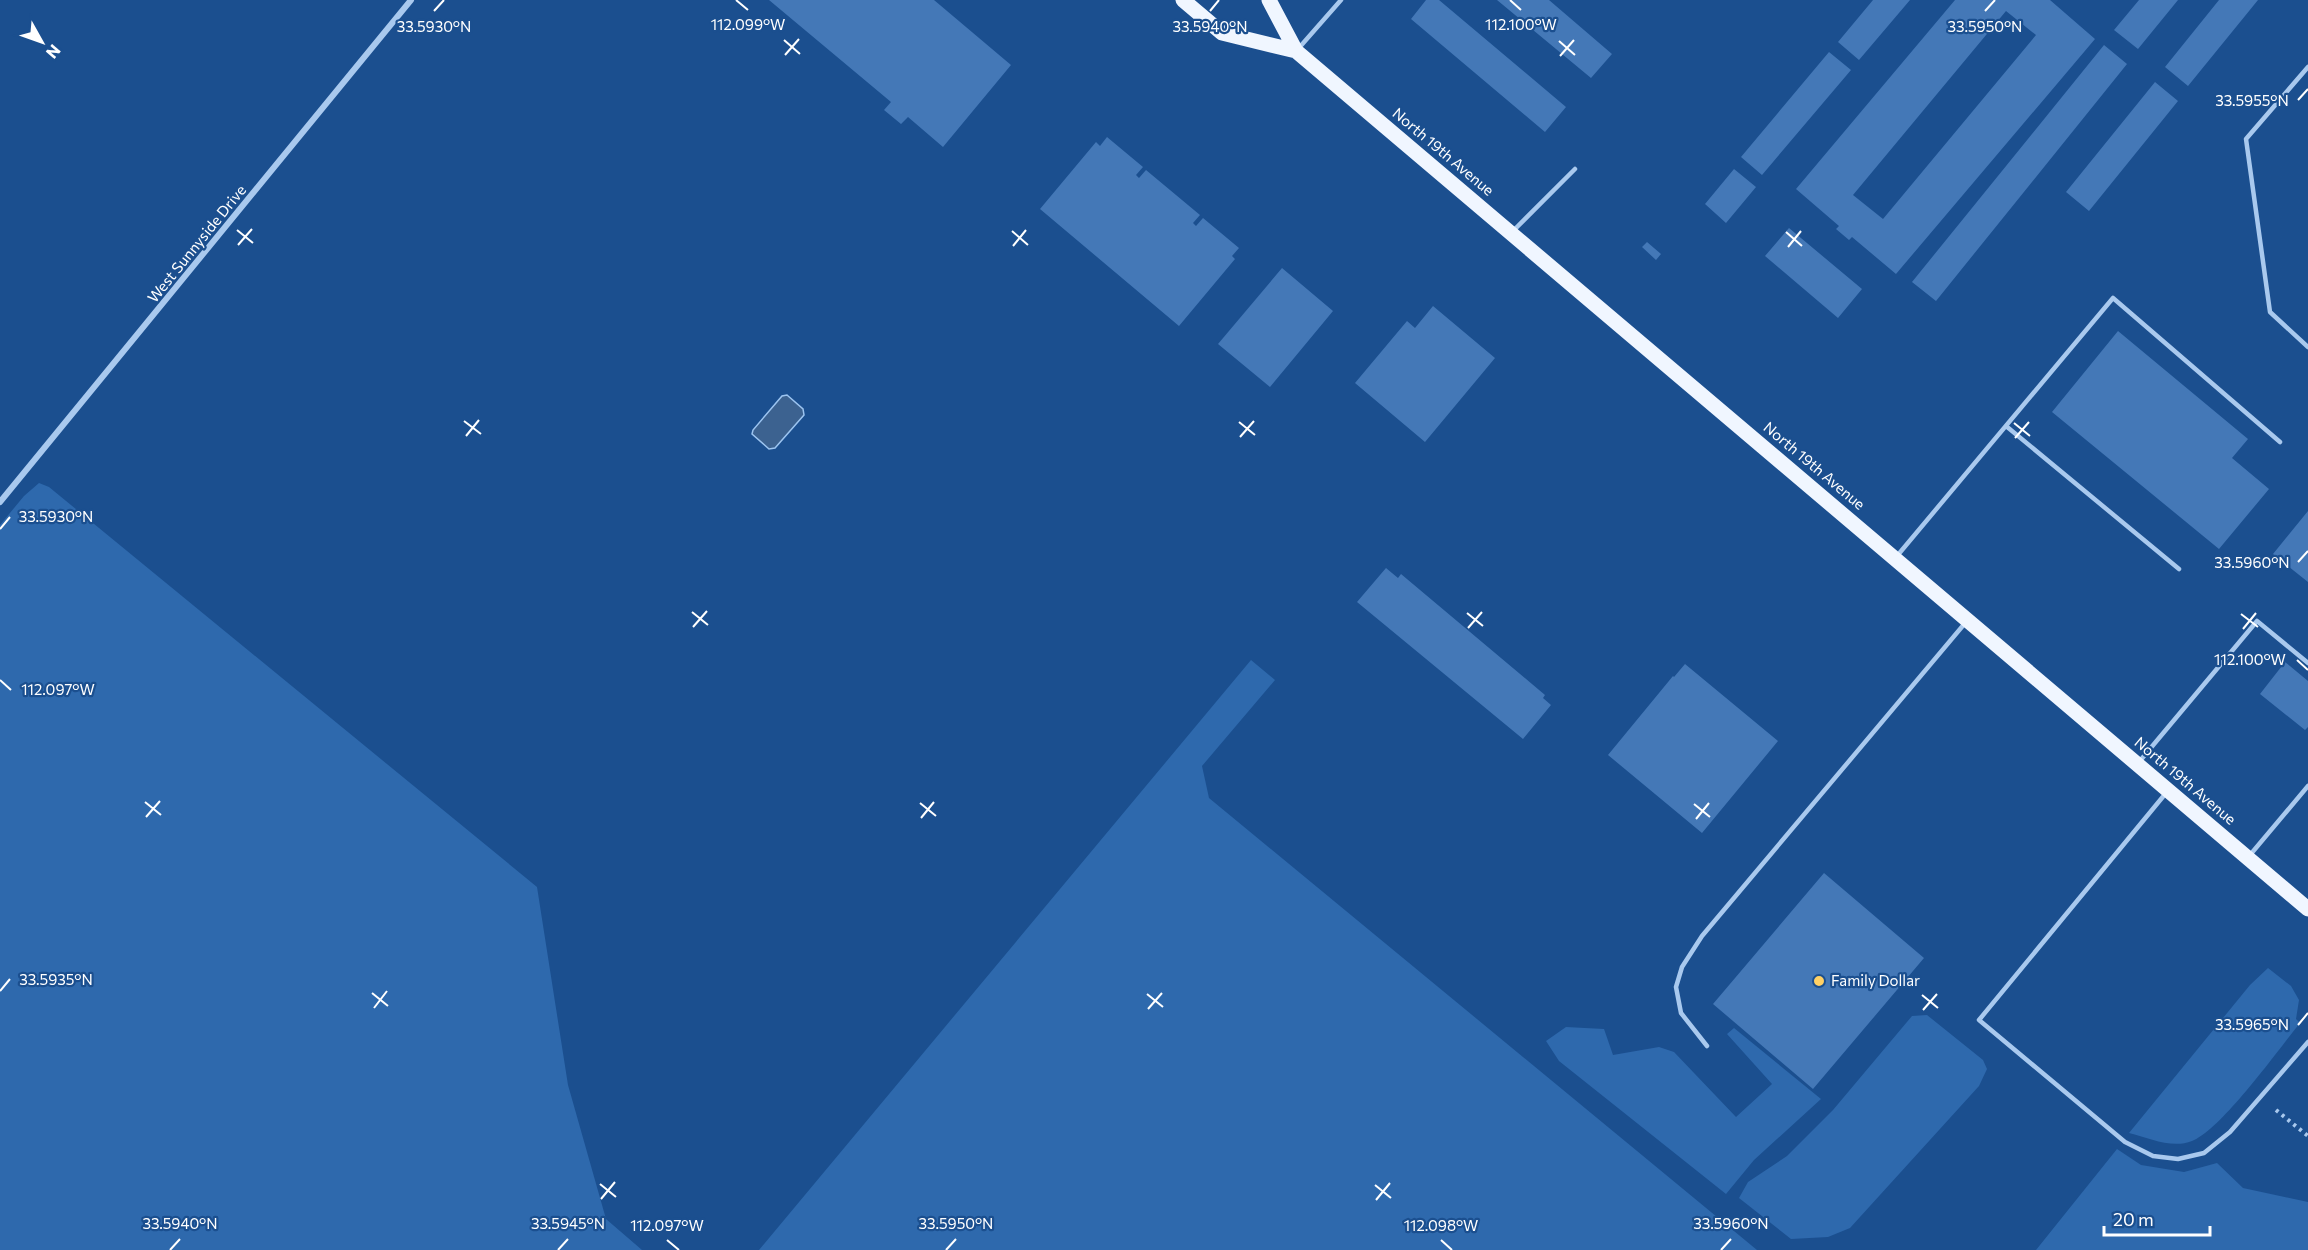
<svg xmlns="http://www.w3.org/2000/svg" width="2308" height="1250" viewBox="0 0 2308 1250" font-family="Commissioner,sans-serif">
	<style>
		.green { fill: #2e69ad }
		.water { fill: #3c6290; stroke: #9cc4f0; stroke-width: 1.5 }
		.building { fill: #4478b7; fill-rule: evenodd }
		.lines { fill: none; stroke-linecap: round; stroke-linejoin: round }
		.path { stroke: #a9c9ee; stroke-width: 4; stroke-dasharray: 3 4.5; stroke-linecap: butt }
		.service { stroke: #a9c9ee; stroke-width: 4.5 }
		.minor { stroke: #a9c9ee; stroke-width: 6 }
		.primary { stroke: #f0f6ff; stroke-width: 15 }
		.ticks { fill: none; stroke: #fff; stroke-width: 2 }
		.poi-dot { fill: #ffd166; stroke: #1b4f8f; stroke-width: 2 }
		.labels { text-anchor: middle; stroke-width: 4.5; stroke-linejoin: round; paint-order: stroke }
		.street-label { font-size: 15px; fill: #fff; stroke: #1b4f8f }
		.poi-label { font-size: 15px; fill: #fff; stroke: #1b4f8f; text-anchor: start }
		.ticks-label { font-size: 15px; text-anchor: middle; fill: #fff; stroke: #1b4f8f; stroke-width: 4.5; stroke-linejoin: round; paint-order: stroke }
	</style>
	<rect width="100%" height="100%" fill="#1b4f8f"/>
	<path class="green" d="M39,483l10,4 488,400 31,198 38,134 36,31h-642v-725l24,-29z
		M1251,660l24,20 -73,86 7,32 548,452h-998z
		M2268,968l23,18 8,14 -3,19 4,4c-22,27 -79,107 -108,118 -20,8 -43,-3 -63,-8l121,-148z
		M1927,1015l56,45 4,9 -8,17 -129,142 -22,9 -37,2 -52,-41 9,-16 39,-26 46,-46 79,-94z
		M1566,1027l38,2 9,26 46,-8 15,5 62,65 36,-33 -45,-50 7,-6 87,71 -67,61 -28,34 -167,-133 -13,-20z
		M2117,1149l24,16 43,7 33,-9 26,25 65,14v48h-272z"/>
	<path class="water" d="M787,395l16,14 1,6 -29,33 -6,1 -17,-15 1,-4 29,-34z"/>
	<path class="building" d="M769,0h165l77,65 -68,82 -35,-30 -7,7 -17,-14 7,-8z
		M1426,0h13l127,107 -21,25 -134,-113z
		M1497,0h52l63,54 -21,24z
		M1873,0h37l-51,60 -21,-18z
		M1955,0h95l45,39 -199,235 -44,-37 -3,3 -13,-11 3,-3 -43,-37zM2006,11l30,24 -153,184 -30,-24z
		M2139,0h39l-40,49 -24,-19z
		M2219,0h39l-70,86 -23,-19z
		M2104,45l23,19 -191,237 -24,-19z
		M1829,52l22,18 -89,105 -21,-18z
		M2155,82l23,19 -89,110 -23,-19z
		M1107,137l36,30 -7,8 3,3 7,-8 54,45 -7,8 3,3 7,-8 36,30 -7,8 3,3 -56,67 -139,-117 56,-67 4,4z
		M1734,169l22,18 -30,36 -21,-19z
		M1789,228l73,61 -24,29 -73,-62z
		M1647,242l14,12 -5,6 -14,-13z
		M1282,268l51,43 -63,76 -52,-43z
		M1433,306l62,52 -70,84 -70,-59 52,-62 8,7z
		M2118,331l130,108 -16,19 37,31 -50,60 -167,-137z
		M2308,511v71l-35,-28z
		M1386,568l12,10 3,-4 144,121 -2,3 8,7 -28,34 -166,-137z
		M2285,662l23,19v46l-3,3 -45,-36z
		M1685,664l93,77 -76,92 -94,-78 65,-79 1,1z
		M1824,873l100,85 -111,131 -100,-85z"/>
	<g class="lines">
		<path class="path" d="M2276,1110l32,26"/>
		<path class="service" d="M1298,49l43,-49
			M2308,67l-62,72 24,173 38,35
			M1513,231l62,-62
			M2006,426l173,143
			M1897,556l216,-258 167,144
			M2139,762l118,-141 51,42
			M2166,793l-187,227 146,122 28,14 25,3 26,-6 26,-21 78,-90
			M2250,855l58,-69
			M1707,1046l-26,-33 -5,-26 6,-20 20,-31 264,-314"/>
		<path class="minor" d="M0,502l411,-502"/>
		<path class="primary" d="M1183,0l39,33 74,18
			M1269,0l27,51 1012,858"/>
	</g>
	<path class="ticks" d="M736,0l12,10M1510,0l11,10M434,11l10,-11M1210,11l9,-11M1985,11l10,-11M784,40l16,14M1559,41l16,14M785,55l14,-16M1560,56l14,-16M2298,100l10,-11M237,230l16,13M1012,231l16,14M1786,232l16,14M238,245l14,-16M1013,246l13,-16M1788,247l13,-16M464,421l17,13M1239,422l16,13M2014,423l16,13M466,436l13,-16M1240,437l14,-16M2015,438l14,-16M0,529l10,-12M2298,562l10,-11M692,612l16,13M1467,613l16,13M2241,614l17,13M693,627l14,-16M1468,628l14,-16M2243,629l13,-16M2297,660l11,10M0,680l11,10M145,802l16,13M920,803l16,13M1694,804l16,13M146,817l14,-16M921,818l13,-16M1696,819l13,-16M0,991l10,-12M372,993l16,13M1147,994l16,13M1922,995l16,13M374,1008l13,-17M1148,1009l14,-16M1923,1010l14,-16M2298,1025l10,-12M600,1184l16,13M1375,1185l16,13M601,1199l14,-17M1376,1200l14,-17M667,1240l12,10M1441,1240l11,10M170,1250l10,-11M558,1250l10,-11M946,1250l10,-11M1721,1250l10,-11"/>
	<circle class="poi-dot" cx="1819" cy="981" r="6"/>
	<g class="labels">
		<g class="street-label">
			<text transform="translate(1443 152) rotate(40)" y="5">North 19th Avenue</text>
			<text transform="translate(197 244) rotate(-51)" y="5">West Sunnyside Drive</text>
			<text transform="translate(1814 466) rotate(40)" y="5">North 19th Avenue</text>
			<text transform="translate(2185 781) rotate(40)" y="5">North 19th Avenue</text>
		</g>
		<g class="poi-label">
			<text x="1831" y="986">Family Dollar</text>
		</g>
	</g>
	<g class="ticks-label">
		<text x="748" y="30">112.099°W</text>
		<text x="1521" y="30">112.100°W</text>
		<text x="434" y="32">33.5930°N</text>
		<text x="1210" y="32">33.5940°N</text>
		<text x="1985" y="32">33.5950°N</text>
		<text x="2252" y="106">33.5955°N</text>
		<text x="56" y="522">33.5930°N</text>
		<text x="2252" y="568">33.5960°N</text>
		<text x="2250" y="665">112.100°W</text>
		<text x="58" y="695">112.097°W</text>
		<text x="56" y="985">33.5935°N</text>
		<text x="2252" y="1030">33.5965°N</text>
		<text x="180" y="1229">33.5940°N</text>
		<text x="568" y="1229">33.5945°N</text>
		<text x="956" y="1229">33.5950°N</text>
		<text x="1731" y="1229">33.5960°N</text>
		<text x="667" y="1231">112.097°W</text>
		<text x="1441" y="1231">112.098°W</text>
	</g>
	<g transform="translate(42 42) rotate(130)" stroke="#1b4f8f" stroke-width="4.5" paint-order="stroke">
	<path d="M0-4.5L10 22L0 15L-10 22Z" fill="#ffffff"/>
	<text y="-9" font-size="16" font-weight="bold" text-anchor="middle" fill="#ffffff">N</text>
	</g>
	<path d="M2104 1226v9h106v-9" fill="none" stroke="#ffffff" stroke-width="3"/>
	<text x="2113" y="1226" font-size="18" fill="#ffffff" stroke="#1b4f8f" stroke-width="4.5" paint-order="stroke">20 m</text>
</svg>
